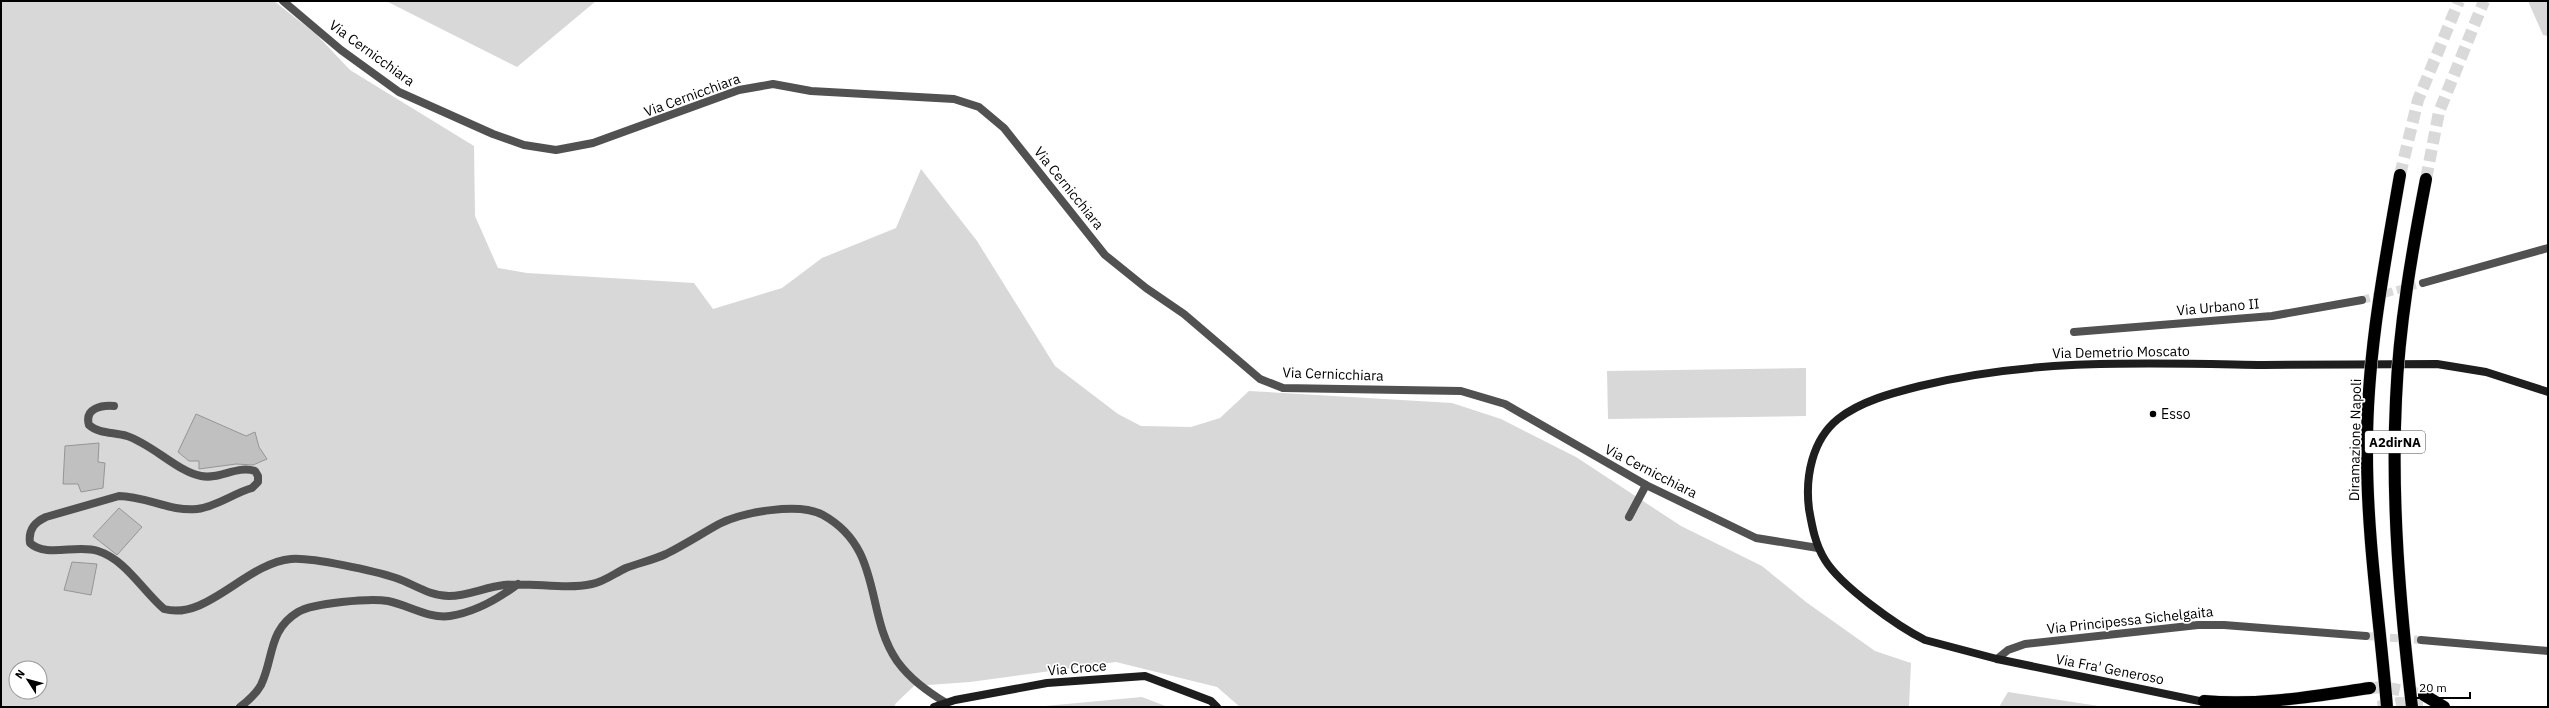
<svg xmlns="http://www.w3.org/2000/svg" width="2549" height="708" viewBox="0 0 2549 708" font-family="'IBM Plex Sans',sans-serif">
	<style>
		.green { fill: #d8d8d8; fill-rule: evenodd }
		.building { fill: #c0c0c0; stroke: #959595 }
		.lines { fill: none; stroke-linecap: round; stroke-linejoin: round }
		.street-tunnel { stroke: #d9d9d9; stroke-width: 8; stroke-dasharray: 8 4; stroke-linecap: butt }
		.highway-tunnel { stroke: #d9d9d9; stroke-width: 12; stroke-dasharray: 12 6; stroke-linecap: butt }
		.highway-casing { stroke: #dbdbdb; stroke-width: 13 }
		.lane { stroke: #515151; stroke-width: 8 }
		.street { stroke: #515151; stroke-width: 8 }
		.secondary { stroke: #1e1e1e; stroke-width: 8 }
		.highway { stroke: #000; stroke-width: 12 }
		.highway-bridge-casing { stroke: #dbdbdb; stroke-width: 13; stroke-linecap: butt }
		.highway-bridge { stroke: #000; stroke-width: 12 }
		.poi-dot { fill: #000; stroke: #fff; stroke-width: 1.5 }
		.labels { text-anchor: middle; stroke-width: 3.5; stroke-linejoin: round; paint-order: stroke }
		.shield { fill: #fff; stroke: #4c4c4c; stroke-width: 1 }
		.shield-label { font-size: 13px; font-weight: bold; fill: #000 }
		.street-label { font-size: 14px; fill: #000; stroke: #fff }
		.poi-label { font-size: 14px; fill: #000; stroke: #fff; text-anchor: start }
	</style>
	<rect width="100%" height="100%" fill="#fff"/>
	<path class="green" d="M1,1h273l42,33 34,36 124,76 1,70 23,52 29,5 167,10 19,26 69,-21 40,-30 74,-30 25,-59 56,72 78,125 63,48 23,12 50,1 29,-9 29,-27 203,12 49,16 75,38 105,69 81,40 44,36 69,49 36,12 -2,44h-669l-23,-20 -101,-25 -146,20 -56,4 -18,17 -2,4h-893zM16,668h24v24h-24z
		M386,1h210l-79,66z
		M2528,1h20v35l-5,-1z
		M1806,368v48l-198,3 -1,-48z
		M2008,692l97,15h-106z
		M1142,697l26,10h-134z"/>
	<path class="building" d="M196,414l50,22 9,-4 4,15 8,12 -14,6 -17,-1 -37,5v-8h-10l-11,-9z
		M99,443l-1,19 7,1 -2,25 -22,4 -3,-8h-15l2,-38z
		M119,508l23,19 -25,28 -24,-19z
		M72,562l25,2 -6,31 -27,-5z"/>
	<g class="lines">
		<path class="street-tunnel" d="M2362,300l61,-17
			M2366,636l55,4"/>
		<path class="highway-tunnel" d="M2400,175l18,-75 41,-99
			M2426,179l13,-67 45,-111
			M2370,688l14,-1 40,8
			M2378,707l21,-4 24,1"/>
		<g class="highway-casing">
			<path id="highway" d="M2424,695l20,12
				M2204,701c57,5 110,-5 166,-13"/>
		</g>
		<path class="lane" d="M1629,517l17,-32"/>
		<path class="street" d="M283,1l58,49 58,42 94,42 31,11 32,5 37,-7 146,-53 34,-6 38,7 143,8 25,8 25,21 101,127 41,33 38,26 76,65 23,9 178,3 44,13 141,81 110,53 62,10
			M2423,283l125,-35
			M2074,332l198,-16 90,-16
			M114,406c-12,-1 -30,2 -25,19 10,9 25,7 38,11 25,8 51,36 74,40 19,4 35,-11 54,-5l3,5v6l-6,6c-18,5 -36,19 -55,21 -26,3 -52,-13 -78,-13l-73,21c-11,5 -18,12 -16,26 16,15 47,1 68,8 28,9 44,39 66,58 43,12 82,-46 127,-50 20,-2 84,12 105,19 18,6 33,18 53,18 18,0 37,-9 55,-11 29,-3 60,5 88,-1 12,-2 23,-11 34,-16 13,-5 27,-8 40,-14 18,-9 35,-20 53,-30 24,-12 80,-22 104,-9 61,34 41,98 74,146 13,18 30,30 49,42
			M2421,640l127,11
			M1997,659l11,-9 17,-6 173,-19h26l142,11
			M240,707c8,-6 16,-13 21,-22 13,-27 7,-55 37,-73 15,-9 72,-14 90,-11 20,4 41,18 62,15 26,-4 48,-17 68,-32"/>
		<path class="secondary" d="M2209,703l-212,-44 -72,-19c-28,-14 -84,-54 -100,-80 -10,-16 -13,-34 -16,-51 -4,-32 3,-69 29,-90 23,-18 54,-26 82,-33 113,-28 228,-23 343,-21 58,0 116,-1 174,-1l49,8 62,20
			M934,707l21,-7 92,-17 98,-7 66,25 6,6"/>
		<use href="#highway" class="highway"/>
		<g class="highway-bridge-casing">
			<path id="highway-bridge" d="M2387,707c-7,-84 -20,-169 -20,-253 -1,-94 17,-187 33,-279
				M2412,707c-12,-102 -21,-206 -16,-308 3,-73 16,-148 30,-220"/>
		</g>
		<use href="#highway-bridge" class="highway-bridge"/>
	</g>
	<circle class="poi-dot" cx="2153" cy="414" r="4"/>
	<g class="labels">
		<rect class="shield" x="2365" y="431" width="60" height="22" rx="3"/>
		<g class="shield-label">
			<text x="2395" y="447">A2dirNA</text>
		</g>
		<g class="street-label">
			<text transform="translate(372 53) rotate(36)" y="5">Via Cernicchiara</text>
			<text transform="translate(692 95) rotate(-20)" y="5">Via Cernicchiara</text>
			<text transform="translate(1069 188) rotate(51)" y="5">Via Cernicchiara</text>
			<text transform="translate(2218 307) rotate(-5)" y="5">Via Urbano II</text>
			<text transform="translate(2121 352) rotate(-1)" y="5">Via Demetrio Moscato</text>
			<text transform="translate(1333 374) rotate(2)" y="5">Via Cernicchiara</text>
			<text transform="translate(2355 440) rotate(-89)" y="5">Diramazione Napoli</text>
			<text transform="translate(1651 471) rotate(27)" y="5">Via Cernicchiara</text>
			<text transform="translate(2130 620) rotate(-6)" y="5">Via Principessa Sichelgaita</text>
			<text transform="translate(1077 668) rotate(-5)" y="5">Via Croce</text>
			<text transform="translate(2110 669) rotate(11)" y="5">Via Fra' Generoso</text>
		</g>
		<g class="poi-label">
			<text x="2161" y="419">Esso</text>
		</g>
	</g>
	<rect width="2549" height="708" fill="none" stroke="#000000" stroke-width="4"/>
	<g transform="translate(28 680) rotate(306)"><circle r="19" fill="#ffffff" stroke="#999999"/>
	<path d="M0-3L7 15L0 10L-7 15Z" fill="#000000"/>
	<text y="-6" font-size="11" font-weight="bold" text-anchor="middle" fill="#000000">N</text>
	</g>
	<path d="M2413 692v6h57v-6" fill="none" stroke="#000000" stroke-width="2"/>
	<text x="2419" y="692" font-size="12" fill="#000000" stroke="#ffffff" stroke-width="3" paint-order="stroke">20 m</text>
</svg>
